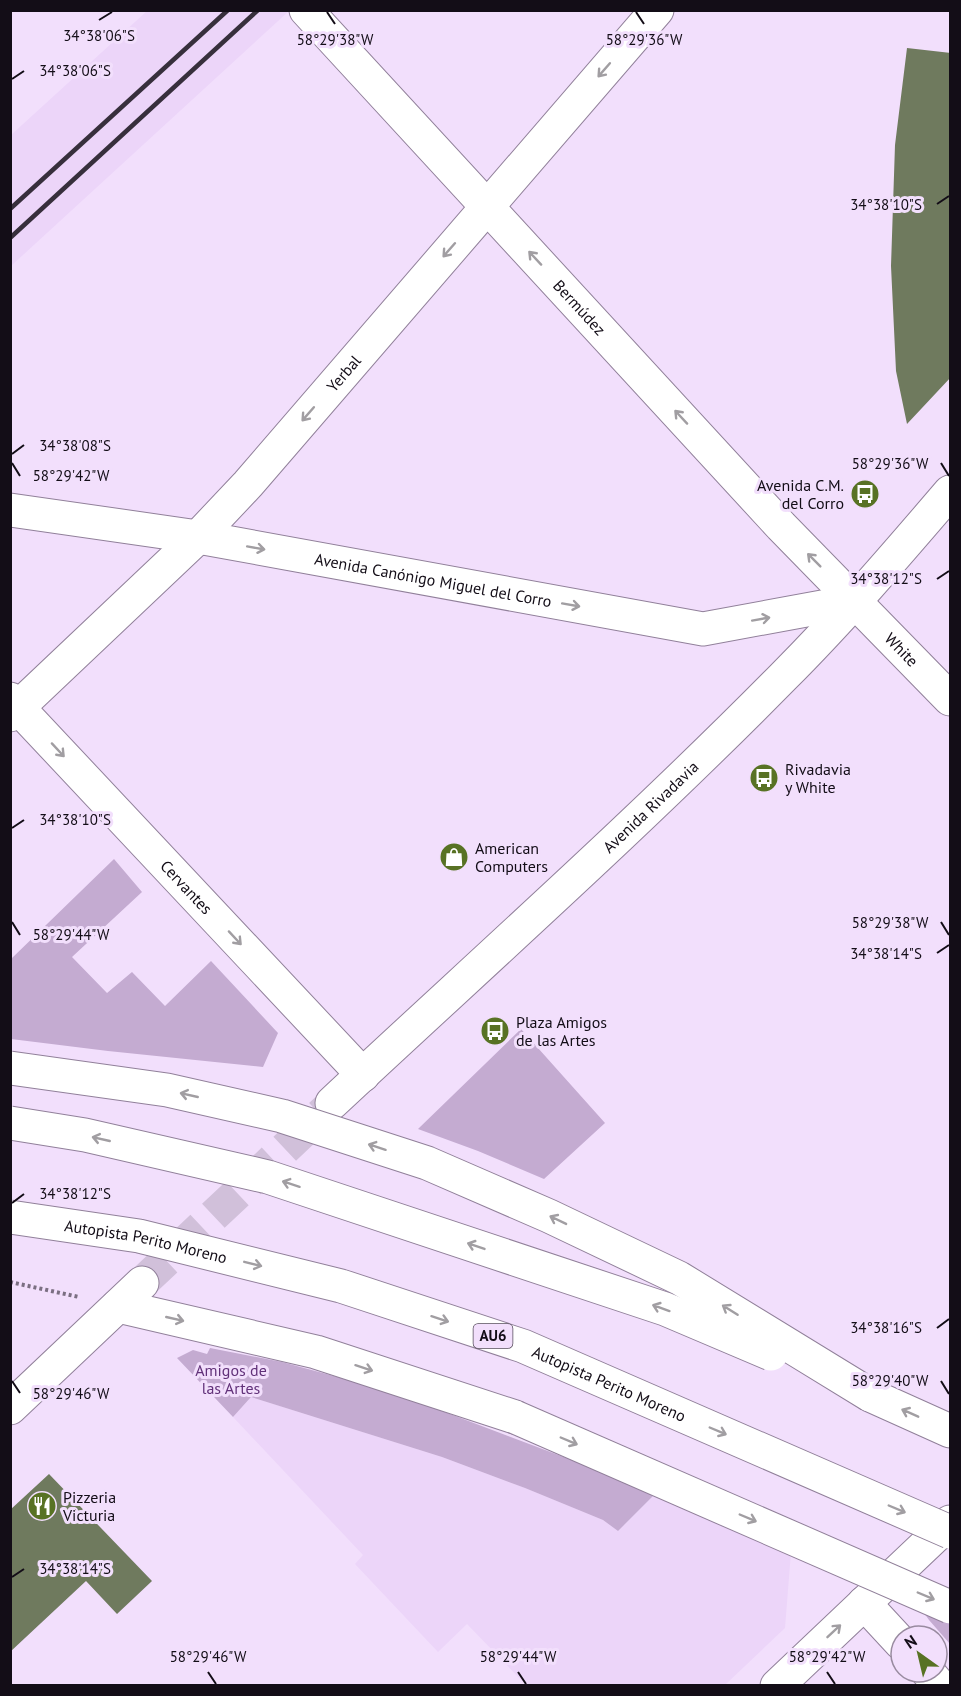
<svg xmlns="http://www.w3.org/2000/svg" width="961" height="1696" viewBox="0 0 961 1696" font-family="'PT Sans',sans-serif">
	<style>
		.built { fill: #ecd5f9 }
		.green { fill: #c4abd1 }
		.building { fill: #6f7a5e }
		.lines { fill: none; stroke-linecap: round; stroke-linejoin: round }
		.major-tunnel { stroke: #d1c0da; stroke-width: 33; stroke-dasharray: 33 16; stroke-linecap: butt }
		.minor-casing { stroke: #91809a; stroke-width: 35 }
		.major-casing { stroke: #91809a; stroke-width: 35 }
		.highway-casing { stroke: #91809a; stroke-width: 35 }
		.path { stroke: #7b6f82; stroke-width: 4; stroke-dasharray: 3 3; stroke-linecap: butt }
		.minor { stroke: #fff; stroke-width: 33 }
		.major { stroke: #fff; stroke-width: 33 }
		.highway { stroke: #fff; stroke-width: 33 }
		.rail { stroke: #372f3c; stroke-width: 4.5 }
		.highway-bridge-casing { stroke: #91809a; stroke-width: 35; stroke-linecap: butt }
		.highway-bridge { stroke: #fff; stroke-width: 33 }
		.oneway { stroke: #a19ea2 }
		.ticks { fill: none; stroke: #130d17; stroke-width: 2 }
		.labels { text-anchor: middle; stroke-width: 6; stroke-linejoin: round; paint-order: stroke }
		.shield { fill: #f2dffc; stroke: #564c5c; stroke-width: 1.5 }
		.shield-label { font-size: 15px; font-weight: bold; fill: #130d17 }
		.street-label { font-size: 16px; fill: #130d17; stroke: #f2dffc }
		.poi-label { font-size: 16px; fill: #130d17; stroke: #f2dffc; text-anchor: start }
		.park-label { font-size: 16px; fill: #613179; stroke: #f2dffc }
		.ticks-label { font-size: 15px; text-anchor: middle; fill: #130d17; stroke: #f2dffc; stroke-width: 6; stroke-linejoin: round; paint-order: stroke }
	</style>
	<rect width="100%" height="100%" fill="#f2dffc"/>
	<path class="built" d="M147,11h142l-278,255v-131z
		M251,1397l191,60 83,31 78,32 15,11 36,-36 137,57 -6,76 -60,57h-199l-59,-61 -29,28 -83,-88 8,-9 -130,-138z"/>
	<path class="green" d="M114,859l28,33 -70,65 35,36 25,-21 33,34 46,-45 67,72 -15,34 -155,-16 -97,-12v-80z
		M521,1029l84,94 -61,56 -66,-28 -60,-22z
		M210,1348l72,14 74,20 73,24 148,56 77,33 -36,36 -15,-11 -78,-32 -83,-31 -191,-60 -18,20 -56,-59 16,-8 14,4z
		M950,1592v52l-21,-24 -5,-7z"/>
	<path class="building" d="M907,48l44,5v324l-44,47 -11,-53 -5,-105 4,-121z
		M49,1474l103,107 -35,33 -31,-33 -76,71v-142z"/>
	<g class="lines">
		<path class="major-tunnel" d="M142,1283l187,-176"/>
		<g class="minor-casing">
			<g id="minor">
				<path id="s1" d="M306,10l475,516 169,173"/>
				<path id="s2" d="M10,510l188,27 505,92 152,-28"/>
				<path id="s3" d="M10,699l353,376"/>
				<path id="s4" d="M10,715l188,-178 50,-53 409,-474"/>
				<path d="M864,1603l37,40"/>
				<path d="M928,1672l12,14"/>
				<path d="M777,1686l173,-164"/>
			</g>
		</g>
		<g class="major-casing">
			<g id="major">
				<path id="s5" d="M332,1103c151,-141 306,-279 451,-426 59,-59 113,-122 167,-185"/>
				<path d="M10,1408l132,-125"/>
			</g>
		</g>
		<g class="highway-casing">
			<path id="highway" d="M118,1306l198,46 199,65
				M870,1395l80,36"/>
		</g>
		<path class="path" d="M10,1282l69,15"/>
		<use href="#minor" class="minor"/>
		<use href="#major" class="major"/>
		<use href="#highway" class="highway"/>
		<path class="rail" d="M10,209l218,-199
			M10,238l248,-228"/>
		<g class="highway-bridge-casing">
			<g id="highway-bridge">
				<path d="M10,1068l157,22 115,26 145,47 122,53 130,62 191,117"/>
				<path d="M10,1123l75,12 183,42 397,132 106,45"/>
				<path id="s6" d="M10,1217l129,19 202,50 182,60 427,186"/>
				<path d="M515,1417l435,190"/>
			</g>
		</g>
		<use href="#highway-bridge" class="highway-bridge"/>
	</g>
	<defs><path id="oneway-shaft" d="M-6 0H5M1.5-3L5.5 0L1.5 3" fill="none" stroke-width="1.6" stroke-linecap="round" stroke-linejoin="round" transform="scale(1.5)"/></defs>
	<g class="oneway">
		<use href="#oneway-shaft" transform="translate(604 70) rotate(131)"/>
		<use href="#oneway-shaft" transform="translate(449 250) rotate(131)"/>
		<use href="#oneway-shaft" transform="translate(535 258) rotate(-133)"/>
		<use href="#oneway-shaft" transform="translate(308 414) rotate(131)"/>
		<use href="#oneway-shaft" transform="translate(681 417) rotate(-133)"/>
		<use href="#oneway-shaft" transform="translate(256 548) rotate(10)"/>
		<use href="#oneway-shaft" transform="translate(814 560) rotate(-135)"/>
		<use href="#oneway-shaft" transform="translate(571 605) rotate(10)"/>
		<use href="#oneway-shaft" transform="translate(761 619) rotate(-10)"/>
		<use href="#oneway-shaft" transform="translate(58 750) rotate(47)"/>
		<use href="#oneway-shaft" transform="translate(235 938) rotate(47)"/>
		<use href="#oneway-shaft" transform="translate(189 1095) rotate(-167)"/>
		<use href="#oneway-shaft" transform="translate(101 1139) rotate(-167)"/>
		<use href="#oneway-shaft" transform="translate(377 1147) rotate(-162)"/>
		<use href="#oneway-shaft" transform="translate(291 1184) rotate(-162)"/>
		<use href="#oneway-shaft" transform="translate(558 1220) rotate(-154)"/>
		<use href="#oneway-shaft" transform="translate(476 1246) rotate(-161)"/>
		<use href="#oneway-shaft" transform="translate(253 1264) rotate(14)"/>
		<use href="#oneway-shaft" transform="translate(661 1308) rotate(-160)"/>
		<use href="#oneway-shaft" transform="translate(730 1310) rotate(-148)"/>
		<use href="#oneway-shaft" transform="translate(175 1319) rotate(13)"/>
		<use href="#oneway-shaft" transform="translate(440 1319) rotate(18)"/>
		<use href="#oneway-shaft" transform="translate(364 1368) rotate(18)"/>
		<use href="#oneway-shaft" transform="translate(910 1413) rotate(-156)"/>
		<use href="#oneway-shaft" transform="translate(718 1431) rotate(23)"/>
		<use href="#oneway-shaft" transform="translate(569 1441) rotate(23)"/>
		<use href="#oneway-shaft" transform="translate(897 1509) rotate(23)"/>
		<use href="#oneway-shaft" transform="translate(748 1518) rotate(23)"/>
		<use href="#oneway-shaft" transform="translate(926 1596) rotate(23)"/>
		<use href="#oneway-shaft" transform="translate(834 1631) rotate(-43)"/>
	</g>
	<path class="ticks" d="M327,12l8,12M636,12l8,12M99,20l13,-8M12,79l12,-8M937,204l12,-8M12,454l12,-9M12,463l8,13M941,463l8,13M937,579l12,-8M12,828l12,-8M12,922l8,13M941,922l8,13M937,953l12,-8M12,1203l12,-9M937,1328l12,-9M12,1381l8,12M941,1381l8,13M12,1577l12,-8M208,1672l8,12M518,1672l8,12M827,1672l8,12"/>
	<defs>
		<g id="bus-disc" transform="scale(1.5)"><circle r="9.5" fill="#587224" stroke="#f2dffc"/><path d="M-5-6H5V4H4V6H2V4H-2V6H-4V4H-5ZM-3.5-4V0h7V-4ZM-3.5 1.2v1.5H-2V1.2ZM2 1.2v1.5H3.5V1.2Z" fill="#fff"/></g>
		<g id="shop-disc" transform="scale(1.5)"><circle r="9.5" fill="#587224" stroke="#f2dffc"/><path d="M-5-2.5h2.3a2.7 3.5 0 0 1 5.4 0H5L5.5 6h-11ZM-1.5-2.5h3a1.5 2.3 0 0 0-3 0Z" fill="#fff"/></g>
		<g id="restaurant-disc" transform="scale(1.5)"><circle r="9.5" fill="#587224" stroke="#f2dffc"/><path d="M-5-6h1v4h1v-4h1v4h1v-4h1v5L-1.5 .5V6h-2V.5L-5-1ZM5-6V6H3V1.5H1.5Q1.5-4 5-6Z" fill="#fff"/></g>
	</defs>
	<g fill-rule="evenodd">
		<use href="#bus-disc" x="865" y="494"/>
		<use href="#bus-disc" x="764" y="778"/>
		<use href="#shop-disc" x="454" y="857"/>
		<use href="#bus-disc" x="495" y="1031"/>
		<use href="#restaurant-disc" x="42" y="1506"/>
	</g>
	<g class="labels">
		<rect class="shield" x="473.5" y="1324" width="39" height="24" rx="4.5"/>
		<g class="shield-label">
			<text x="493" y="1341">AU6</text>
		</g>
		<g class="street-label">
			<text dy="6" stroke="none"><textPath href="#s1" startOffset="404">Bermúdez</textPath></text>
			<text dy="6" stroke="none"><textPath href="#s4" startOffset="478">Yerbal</textPath></text>
			<text dy="6" stroke="none"><textPath href="#s2" startOffset="429">Avenida Canónigo Miguel del Corro</textPath></text>
			<text dy="6" stroke="none"><textPath href="#s1" startOffset="874">White</textPath></text>
			<text dy="6" stroke="none"><textPath href="#s5" startOffset="435">Avenida Rivadavia</textPath></text>
			<text dy="6" stroke="none"><textPath href="#s3" startOffset="258">Cervantes</textPath></text>
			<text dy="6" stroke="none"><textPath href="#s6" startOffset="138">Autopista Perito Moreno</textPath></text>
			<text dy="6" stroke="none"><textPath href="#s6" startOffset="624">Autopista Perito Moreno</textPath></text>
		</g>
		<g class="poi-label">
			<text x="844" y="491" text-anchor="end">Avenida C.M.<tspan x="844" dy="18">del Corro</tspan></text>
			<text x="785" y="775">Rivadavia<tspan x="785" dy="18">y White</tspan></text>
			<text x="475" y="854">American<tspan x="475" dy="18">Computers</tspan></text>
			<text x="516" y="1028">Plaza Amigos<tspan x="516" dy="18">de las Artes</tspan></text>
			<text x="63" y="1503">Pizzeria<tspan x="63" dy="18">Victuria</tspan></text>
		</g>
		<g class="park-label">
			<text x="231" y="1376">Amigos de<tspan x="231" dy="18">las Artes</tspan></text>
		</g>
	</g>
	<g class="ticks-label">
		<text x="99" y="41">34°38'06"S</text>
		<text x="335" y="45">58°29'38"W</text>
		<text x="644" y="45">58°29'36"W</text>
		<text x="75" y="76">34°38'06"S</text>
		<text x="886" y="210">34°38'10"S</text>
		<text x="75" y="451">34°38'08"S</text>
		<text x="890" y="469">58°29'36"W</text>
		<text x="71" y="481">58°29'42"W</text>
		<text x="886" y="584">34°38'12"S</text>
		<text x="75" y="825">34°38'10"S</text>
		<text x="890" y="928">58°29'38"W</text>
		<text x="71" y="940">58°29'44"W</text>
		<text x="886" y="959">34°38'14"S</text>
		<text x="75" y="1199">34°38'12"S</text>
		<text x="886" y="1333">34°38'16"S</text>
		<text x="890" y="1386">58°29'40"W</text>
		<text x="71" y="1399">58°29'46"W</text>
		<text x="75" y="1574">34°38'14"S</text>
		<text x="208" y="1662">58°29'46"W</text>
		<text x="518" y="1662">58°29'44"W</text>
		<text x="827" y="1662">58°29'42"W</text>
	</g>
	<rect width="961" height="1696" fill="none" stroke="#130d17" stroke-width="24"/>
	<g transform="translate(919 1654) rotate(326)"><circle r="28" fill="#f2dffc" stroke="#998ba0" stroke-width="1.5"/>
	<path d="M0-4.5L10 22L0 15L-10 22Z" fill="#587224"/>
	<text y="-9" font-size="16" font-weight="bold" text-anchor="middle" fill="#130d17">N</text>
	</g>
</svg>
